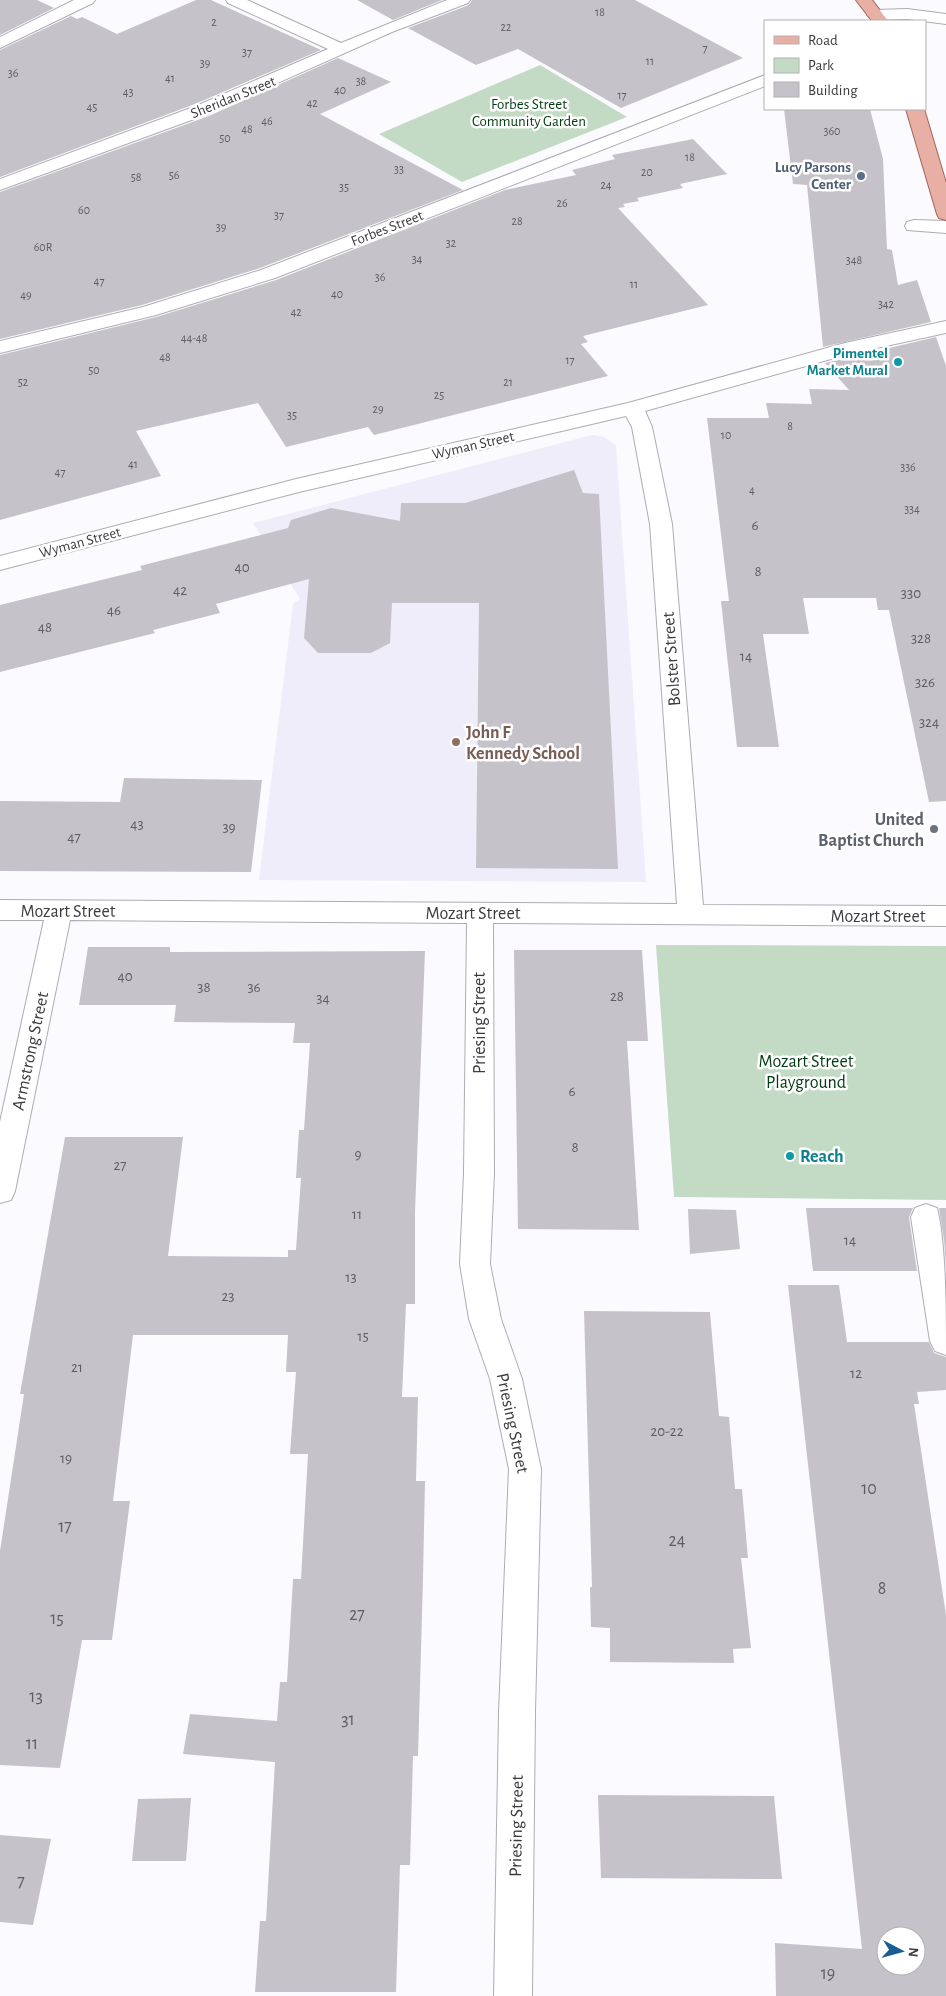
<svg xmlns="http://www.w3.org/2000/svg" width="946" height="1996" viewBox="0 0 946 1996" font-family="'Alegreya Sans',sans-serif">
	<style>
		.built { fill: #eeedf9 }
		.green { fill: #c3dbc5 }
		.building { fill: #c6c2c9; fill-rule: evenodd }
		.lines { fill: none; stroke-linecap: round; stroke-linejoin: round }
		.minor-casing { stroke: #adacb3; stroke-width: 2 }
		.major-casing { stroke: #a1645a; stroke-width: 2 }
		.minor { fill: #fff; fill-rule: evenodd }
		.major { fill: #e8afa5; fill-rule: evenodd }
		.service-dot { fill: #5c6f8a; stroke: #fff; stroke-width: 2 }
		.culture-dot { fill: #0f9aa8; stroke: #fff; stroke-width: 2 }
		.education-dot { fill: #8d6e63; stroke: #fff; stroke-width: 2 }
		.worship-dot { fill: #6b7280; stroke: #fff; stroke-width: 2 }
		.labels { text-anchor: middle; stroke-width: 5; stroke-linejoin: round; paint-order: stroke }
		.far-number-label { font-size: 12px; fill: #5e5d61 }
		.far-street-label { font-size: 15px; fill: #3b3b3e; stroke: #fff }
		.far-park-label { font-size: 15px; fill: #003c11; stroke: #fff }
		.far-service-label { font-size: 15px; font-weight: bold; fill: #4e5e75; stroke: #fff; text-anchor: end }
		.far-culture-label { font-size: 15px; font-weight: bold; fill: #0d838f; stroke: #fff; text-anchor: end }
		.number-label { font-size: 15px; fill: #5e5d61 }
		.street-label { font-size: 18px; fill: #3b3b3e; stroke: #fff }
		.education-label { font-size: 18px; font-weight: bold; fill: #785e54; stroke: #fff; text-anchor: start }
		.worship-label { font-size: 18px; font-weight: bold; fill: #5b616d; stroke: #fff; text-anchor: end }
		.park-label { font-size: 18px; fill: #003c11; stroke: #fff }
		.culture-label { font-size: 18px; font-weight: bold; fill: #0d838f; stroke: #fff; text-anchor: start }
		.near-number-label { font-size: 18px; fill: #5e5d61 }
	</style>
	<rect width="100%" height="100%" fill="#fbfaff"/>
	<path class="built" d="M592,435l12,2 12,8 30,437 -387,-2 34,-276 7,-5 -47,-76z"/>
	<path class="green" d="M540,65l87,52 -165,65 -83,-48z
		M656,945l290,1v254l-272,-3z"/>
	<path class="building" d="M0,0h37l17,8 -54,27z
		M196,0h15l110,50 -126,54 -195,73v-127l71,-34 6,3 5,-2 35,17z
		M357,0h85l-49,20z
		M472,0h163l108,58 -122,50 -103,-59 -42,16 -68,-37 61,-23z
		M338,58l53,24 -71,32 143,76 -203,78 -118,37 -142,34v-147l209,-76z
		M784,109h86l13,50 4,90 5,1 6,35 19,-5 14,42 -108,25 -16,-162 -14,-1z
		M693,139l34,35 -47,10 3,4 -46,10 2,3 -16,3 2,3 -7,1 90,97 -125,31 5,6 -7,2 27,32 -234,59 -6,-8 -82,20 -28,-44 -122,28 25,45 -161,44v-165l156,-38 120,-37 229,-90 71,-15 -4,-5 43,-11 -3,-4z
		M936,337l10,29v435l-17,1 -40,-192h-11l-2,-12h-73l6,36h-46l16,113h-42l-16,-146h8l-22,-183h62l-3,-15 46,1 -3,-15 40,1 -24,-27z
		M574,470l9,23 16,1 19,375 -142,-1 3,-265h-87l-2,40 -19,10h-53l-14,-15 5,-59 -93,25 4,9 -67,17 2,3 -155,39v-67l142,-35 -2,-4 148,-38 3,-8 40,-12 69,13 1,-18h64z
		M124,778l138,2 -11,92 -251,-1v-70l120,1z
		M88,947h82v5l255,-1 -10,261v92h-9l-4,93h16l-2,84h9l-2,98 -5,177h-5l-3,109h-10l-4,127h-141l5,-71h6l9,-159 -92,-8 7,-40 87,7 3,-39h7l6,-103h8l7,-125h-18l6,-82h-10l2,-37h-155l-20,166h17l-18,139h-30l-22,128 -60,-3v-214l24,-157h-4l45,-257h118l-15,119 120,1v-7h8l5,-72h-5l3,-48h5l6,-87h-17l2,-20 -121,-1 2,-17h-97z
		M514,950h128l6,91h-21l12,189 -121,-1z
		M806,1208h107l-4,9 8,54h-104z
		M939,1208h7v57l-2,-25z
		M688,1209l48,1 4,39 -50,5z
		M788,1285h51l8,57h82l5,11 12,4v33l-29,2 2,12h-5l32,211v381h-170l-1,-53 87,6zM886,1936h30v30h-30z
		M584,1311l126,1 9,104 10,1 6,72h7l6,69h-7l10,90 -18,1 1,14 -124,-1v-34l-19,-1 -1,-40h2z
		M598,1795l176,1 8,83 -181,-1z
		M191,1798l-5,63h-54l6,-62z
		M0,1835l51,4 -18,86 -33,-3z"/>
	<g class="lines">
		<g class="minor-casing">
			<path id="minor" d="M74,0h21l-2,3 -93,45v-11z
				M226,0h21l94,43 106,-43h23l-2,3 -76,29 -184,82 -208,76v-11l196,-73 132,-57 -100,-46z
				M907,9l39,5v10l-39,-5 -32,1 -8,-5 8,-5z
				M765,75v11l-490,192 -119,37 -156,38v-12l143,-34 118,-37z
				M914,220l32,1v12l-39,-3 -2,-4 2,-4z
				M946,321v12l-97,21 -204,57 7,16 20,97 31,381 243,1v20l-453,-3 1,250 -4,91 11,55 21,60 19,90 -6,243 -3,284h-38l5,-284 10,-243 -19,-90 -21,-60 -9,-55 4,-91 3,-250 -397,-3 -55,271 -4,9 -11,3v-81l44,-202h-44v-20l677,4 -27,-380 -18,-97 -6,-11 -327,76 -299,78v-14l296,-77 332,-76 217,-60z
				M926,1204l11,4c9,34 9,107 9,147l-11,-4 -5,-10 -19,-124 4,-9z"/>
		</g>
		<g class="major-casing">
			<path id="major" d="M856,0h16l16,21h-16z
				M906,109h18l22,74v37l-7,-2 -2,-4z"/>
		</g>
		<use href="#minor" class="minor"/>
		<use href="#major" class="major"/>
	</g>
	<circle class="service-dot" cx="861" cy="176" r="5"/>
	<g class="culture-dot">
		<circle cx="898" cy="362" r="5"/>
		<circle cx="790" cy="1156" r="5"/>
	</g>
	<circle class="education-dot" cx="456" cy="742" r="5"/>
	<circle class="worship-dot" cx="934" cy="829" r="5"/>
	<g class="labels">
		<g class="far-number-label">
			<text x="600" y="16">18</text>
			<text x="214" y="26">2</text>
			<text x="506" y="31">22</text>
			<text x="705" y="52">7</text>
			<text x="247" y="56">37</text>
			<text x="650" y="65">11</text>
			<text x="205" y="67">39</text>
			<text x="13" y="77">36</text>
			<text x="170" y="82">41</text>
			<text x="361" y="85">38</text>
			<text x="340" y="94">40</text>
			<text x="128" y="96">43</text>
			<text x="622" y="99">17</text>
			<text x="312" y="107">42</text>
			<text x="92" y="111">45</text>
			<text x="267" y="125">46</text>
			<text x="247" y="133">48</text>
			<text x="832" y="135">360</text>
			<text x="225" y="142">50</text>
			<text x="690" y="161">18</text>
			<text x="399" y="173">33</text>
			<text x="647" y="176">20</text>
			<text x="174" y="179">56</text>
			<text x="136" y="181">58</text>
			<text x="606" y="189">24</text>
			<text x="344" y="191">35</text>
			<text x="562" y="207">26</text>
			<text x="84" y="214">60</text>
			<text x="279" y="219">37</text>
			<text x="517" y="225">28</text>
			<text x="221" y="231">39</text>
			<text x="451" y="247">32</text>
			<text x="43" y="251">60R</text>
			<text x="417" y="263">34</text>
			<text x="854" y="264">348</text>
			<text x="380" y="281">36</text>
			<text x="99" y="285">47</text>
			<text x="634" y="288">11</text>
			<text x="337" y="298">40</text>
			<text x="26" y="299">49</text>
			<text x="886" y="308">342</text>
			<text x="296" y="316">42</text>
			<text x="194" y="342">44-48</text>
			<text x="165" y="361">48</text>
			<text x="570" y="364">17</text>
			<text x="94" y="374">50</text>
			<text x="23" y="386">52</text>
			<text x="508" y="386">21</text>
			<text x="439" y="399">25</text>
			<text x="378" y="413">29</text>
			<text x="292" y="419">35</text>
			<text x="790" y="430">8</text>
			<text x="726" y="439">10</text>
			<text x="133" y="468">41</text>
			<text x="908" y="471">336</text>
			<text x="60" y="476">47</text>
			<text x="752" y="494">4</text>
			<text x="912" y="513">334</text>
		</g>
		<g class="far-street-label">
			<text transform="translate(233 97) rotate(-22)" y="5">Sheridan Street</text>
			<text transform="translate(387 228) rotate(-21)" y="5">Forbes Street</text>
			<text transform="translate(473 445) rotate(-13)" y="5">Wyman Street</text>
			<text transform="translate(80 542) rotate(-15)" y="5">Wyman Street</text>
		</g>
		<g class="far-park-label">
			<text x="529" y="109">Forbes Street<tspan x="529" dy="17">Community Garden</tspan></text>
		</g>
		<g class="far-service-label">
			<text x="851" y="172">Lucy Parsons<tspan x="851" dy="17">Center</tspan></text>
		</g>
		<g class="far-culture-label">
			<text x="888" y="358">Pimentel<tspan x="888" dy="17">Market Mural</tspan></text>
		</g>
		<g class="number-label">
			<text x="755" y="530">6</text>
			<text x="242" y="572">40</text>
			<text x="758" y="576">8</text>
			<text x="180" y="595">42</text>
			<text x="911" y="598">330</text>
			<text x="114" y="615">46</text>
			<text x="45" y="632">48</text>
			<text x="921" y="643">328</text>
			<text x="746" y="661">14</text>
			<text x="925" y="687">326</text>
			<text x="929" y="727">324</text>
			<text x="137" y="829">43</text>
			<text x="229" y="832">39</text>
			<text x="74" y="842">47</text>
			<text x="125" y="981">40</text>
			<text x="204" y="992">38</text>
			<text x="254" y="992">36</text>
			<text x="617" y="1001">28</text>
			<text x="323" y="1003">34</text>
			<text x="572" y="1096">6</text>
			<text x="575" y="1152">8</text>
			<text x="358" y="1159">9</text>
			<text x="120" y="1170">27</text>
			<text x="357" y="1219">11</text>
			<text x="850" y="1245">14</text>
			<text x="351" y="1282">13</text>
			<text x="228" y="1301">23</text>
			<text x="363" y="1341">15</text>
			<text x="77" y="1372">21</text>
			<text x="856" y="1378">12</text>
			<text x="667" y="1436">20-22</text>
			<text x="66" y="1463">19</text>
		</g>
		<g class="street-label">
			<text transform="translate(671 659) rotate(-94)" y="6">Bolster Street</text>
			<text x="68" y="917">Mozart Street</text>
			<text x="473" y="919">Mozart Street</text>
			<text x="878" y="922">Mozart Street</text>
			<text transform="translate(479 1023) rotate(-90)" y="6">Priesing Street</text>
			<text transform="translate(30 1051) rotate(-78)" y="6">Armstrong Street</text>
			<text transform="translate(513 1423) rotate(78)" y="6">Priesing Street</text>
			<text transform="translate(516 1826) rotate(-89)" y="6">Priesing Street</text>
		</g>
		<g class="education-label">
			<text x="466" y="738">John F<tspan x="466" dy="21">Kennedy School</tspan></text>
		</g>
		<g class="worship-label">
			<text x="924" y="825">United<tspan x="924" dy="21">Baptist Church</tspan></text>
		</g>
		<g class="park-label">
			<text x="806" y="1067">Mozart Street<tspan x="806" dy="21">Playground</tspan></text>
		</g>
		<g class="culture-label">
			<text x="800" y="1162">Reach</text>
		</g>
		<g class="near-number-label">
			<text x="869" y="1494">10</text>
			<text x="65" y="1532">17</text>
			<text x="677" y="1546">24</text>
			<text x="882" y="1594">8</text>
			<text x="357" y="1620">27</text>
			<text x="57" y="1624">15</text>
			<text x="36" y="1702">13</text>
			<text x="348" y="1725">31</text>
			<text x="32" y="1749">11</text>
			<text x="21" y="1887">7</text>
			<text x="828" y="1979">19</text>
		</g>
	</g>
	<rect x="764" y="20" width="162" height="90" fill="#ffffff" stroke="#b1b1b2"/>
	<rect x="774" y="36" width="25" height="8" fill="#e8afa5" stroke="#b1b1b2"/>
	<text x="808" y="45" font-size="15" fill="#3b3b3e">Road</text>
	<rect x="774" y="58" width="25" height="15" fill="#c3dbc5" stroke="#b1b1b2"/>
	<text x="808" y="70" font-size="15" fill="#3b3b3e">Park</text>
	<rect x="774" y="82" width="25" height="15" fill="#c6c2c9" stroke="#b1b1b2"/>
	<text x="808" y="95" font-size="15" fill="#3b3b3e">Building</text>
	<g transform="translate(901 1951) rotate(96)"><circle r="24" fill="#ffffff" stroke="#b1b1b2"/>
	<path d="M0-4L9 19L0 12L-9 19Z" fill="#185e92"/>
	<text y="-8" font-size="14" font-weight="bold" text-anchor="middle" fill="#3b3b3e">N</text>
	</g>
</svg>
